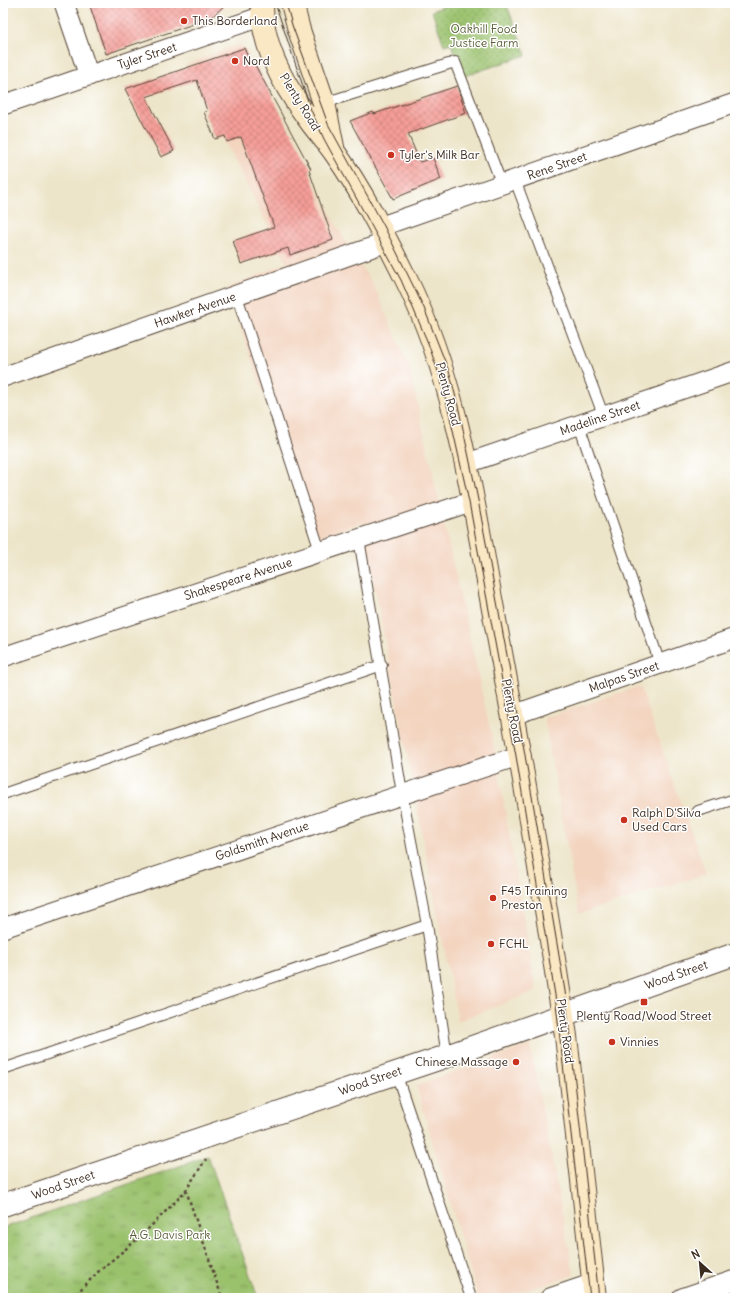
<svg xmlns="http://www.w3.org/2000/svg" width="738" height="1301" viewBox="0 0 738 1301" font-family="Delius,sans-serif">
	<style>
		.built { fill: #f3d4bf }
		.grass { fill: url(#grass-dots); stroke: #6a7645 }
		.park { fill: url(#park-tufts); stroke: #6a7645 }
		.building { fill: url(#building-cross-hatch) }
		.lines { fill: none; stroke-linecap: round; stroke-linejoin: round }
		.service-casing { stroke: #564638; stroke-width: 12 }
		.minor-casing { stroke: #564638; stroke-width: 21 }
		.tertiary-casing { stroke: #564638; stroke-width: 24 }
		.secondary-casing { stroke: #564638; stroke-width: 24 }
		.path { stroke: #564638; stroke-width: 2.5; stroke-dasharray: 3 3; stroke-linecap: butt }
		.service { stroke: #fff; stroke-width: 10 }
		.minor { stroke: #fff; stroke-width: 19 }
		.tertiary { stroke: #fff; stroke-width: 22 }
		.secondary { stroke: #fae7c3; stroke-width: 22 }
		.tram { stroke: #3b2a1e; stroke-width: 1 }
		.poi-dot { fill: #c8321e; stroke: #fff; stroke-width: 1.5 }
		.labels { text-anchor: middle; stroke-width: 3; stroke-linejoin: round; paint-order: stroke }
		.poi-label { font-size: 12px; fill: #3b2a1e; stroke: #fff; text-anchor: start }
		.park-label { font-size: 12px; fill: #5c5f39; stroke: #fff }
		.street-label { font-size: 12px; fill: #3b2a1e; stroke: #fff }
	</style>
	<defs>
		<pattern id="grass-dots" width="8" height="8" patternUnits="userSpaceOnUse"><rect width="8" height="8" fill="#9ac16c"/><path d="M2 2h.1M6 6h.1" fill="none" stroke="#7f9d58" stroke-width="1.8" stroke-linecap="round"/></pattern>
		<pattern id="park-tufts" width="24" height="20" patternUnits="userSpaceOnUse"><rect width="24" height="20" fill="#9ac16c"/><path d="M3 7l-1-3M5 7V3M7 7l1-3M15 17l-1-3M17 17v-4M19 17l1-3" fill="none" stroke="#7f9d58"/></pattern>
		<pattern id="building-cross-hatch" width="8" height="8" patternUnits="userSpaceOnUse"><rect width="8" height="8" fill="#f69e98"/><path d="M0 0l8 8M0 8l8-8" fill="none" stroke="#c8817b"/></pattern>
	</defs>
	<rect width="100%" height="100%" fill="#fff"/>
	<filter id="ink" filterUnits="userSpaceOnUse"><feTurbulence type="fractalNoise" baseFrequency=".025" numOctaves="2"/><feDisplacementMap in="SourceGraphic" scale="8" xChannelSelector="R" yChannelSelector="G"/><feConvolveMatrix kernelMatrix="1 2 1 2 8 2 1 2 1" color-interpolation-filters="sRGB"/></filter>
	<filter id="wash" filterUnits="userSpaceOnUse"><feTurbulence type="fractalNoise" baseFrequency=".012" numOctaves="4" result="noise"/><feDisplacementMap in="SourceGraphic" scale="16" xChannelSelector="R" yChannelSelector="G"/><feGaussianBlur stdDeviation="0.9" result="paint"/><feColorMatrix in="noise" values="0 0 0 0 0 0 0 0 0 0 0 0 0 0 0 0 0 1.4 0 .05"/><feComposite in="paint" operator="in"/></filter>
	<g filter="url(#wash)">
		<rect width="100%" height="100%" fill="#ede5c9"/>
		<path class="built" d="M240,44l105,197 28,43 36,83 86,384 41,240 -78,30 -96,-499 -49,17 -86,-251 60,-25 -102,-198z
			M640,686l66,188 -127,40 -35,-196z
			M530,1045l44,230 -71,23h-25l-62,-213z"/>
		<path class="grass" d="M446,3h60l20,52 -64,22 -11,-34 -7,2 -12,-34 15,-6z"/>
		<path class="park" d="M208,1156l50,142h-255v-70z"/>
		<g id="blocks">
			<path class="building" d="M89,3h138l-16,15 -105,36z
				M244,48l7,16 3,-1 57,106 -2,1 24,70 -43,15 -2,-7 -47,16 -8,-23 41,-14 -33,-90 -14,5 -2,-6 -10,3 -11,-27 3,-1 -10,-31 -51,17 28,54 -13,6 -36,-68z
				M457,86l9,27 -58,21 12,28 13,-4 8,21 -48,20 -43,-78 23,-9 1,2z"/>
		</g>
	</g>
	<g filter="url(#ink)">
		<use href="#blocks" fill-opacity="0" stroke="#564638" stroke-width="1"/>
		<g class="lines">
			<g class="service-casing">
				<path id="service" d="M324,103l131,-41 47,123
					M515,180l89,237
					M237,296l83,255
					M579,425l81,239
					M359,539l43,254 25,132 20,131
					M3,794l379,-129
					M698,811l37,-12
					M3,1069l424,-144
					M396,1073l75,225"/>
			</g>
			<g class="minor-casing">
				<path id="minor" d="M64,3l25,73
					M3,105l260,-89
					M379,227l356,-124
					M3,377l384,-135
					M465,464l270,-93
					M3,657l470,-156
					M513,715l222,-77
					M3,928l518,-173
					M550,1298l44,-15
					M682,1298l53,-18"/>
			</g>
			<g class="tertiary-casing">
				<path id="tertiary" d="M3,1205l444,-149 288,-102"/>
			</g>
			<g class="secondary-casing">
				<path id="secondary" d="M262,3c-1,41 22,83 46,115 8,12 19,23 27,35 27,38 49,82 70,124 51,102 67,216 87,327 27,144 52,287 74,432l29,262
					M292,3l7,27 25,73 9,44"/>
			</g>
			<path class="path" d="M186,1190l36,108
				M72,1298l27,-27 41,-34 36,-36 10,-11 20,-31"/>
			<use href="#service" class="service"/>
			<use href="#minor" class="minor"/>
			<use href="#tertiary" class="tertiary"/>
			<use href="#secondary" class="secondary"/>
			<path class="tram" d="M275,3l36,107 13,29 77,141 27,63 12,34 9,36 20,89 47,254 39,239 35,303
				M286,3l6,22 36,99 56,102 40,82 26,66 9,36 19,90 40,214 47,277 34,307"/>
		</g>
	</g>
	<g class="poi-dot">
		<circle cx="184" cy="21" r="4"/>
		<circle cx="235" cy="61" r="4"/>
		<circle cx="391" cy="155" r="4"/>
		<circle cx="624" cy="820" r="4"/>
		<circle cx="493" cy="898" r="4"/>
		<circle cx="491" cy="944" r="4"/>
		<rect x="640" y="998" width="8" height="8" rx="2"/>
		<circle cx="612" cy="1042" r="4"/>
		<circle cx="516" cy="1062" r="4"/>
	</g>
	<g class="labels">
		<g class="poi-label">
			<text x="192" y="25">This Borderland</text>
			<text x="243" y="65">Nord</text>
			<text x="399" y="159">Tyler's Milk Bar</text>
			<text x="632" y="817">Ralph D'Silva<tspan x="632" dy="14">Used Cars</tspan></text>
			<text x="501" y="895">F45 Training<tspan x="501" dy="14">Preston</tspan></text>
			<text x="499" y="948">FCHL</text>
			<text x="644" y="1020" text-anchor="middle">Plenty Road/Wood Street</text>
			<text x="620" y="1046">Vinnies</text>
			<text x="508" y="1066" text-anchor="end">Chinese Massage</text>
		</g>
		<g class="park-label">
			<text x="484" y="33">Oakhill Food<tspan x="484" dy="14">Justice Farm</tspan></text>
			<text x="170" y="1239">A.G. Davis Park</text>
		</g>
		<g class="street-label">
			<text transform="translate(147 56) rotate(-18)" y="4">Tyler Street</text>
			<text transform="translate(300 102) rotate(58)" y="4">Plenty Road</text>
			<text transform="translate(557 166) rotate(-19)" y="4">Rene Street</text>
			<text transform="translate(195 310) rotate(-19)" y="4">Hawker Avenue</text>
			<text transform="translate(448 394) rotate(75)" y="4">Plenty Road</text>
			<text transform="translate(600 418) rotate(-19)" y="4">Madeline Street</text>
			<text transform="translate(238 579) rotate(-18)" y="4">Shakespeare Avenue</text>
			<text transform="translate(624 677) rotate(-19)" y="4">Malpas Street</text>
			<text transform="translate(512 711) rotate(79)" y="4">Plenty Road</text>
			<text transform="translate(262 841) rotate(-19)" y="4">Goldsmith Avenue</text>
			<text transform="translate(676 975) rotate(-19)" y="4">Wood Street</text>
			<text transform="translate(565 1031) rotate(82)" y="4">Plenty Road</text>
			<text transform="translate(370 1081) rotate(-19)" y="4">Wood Street</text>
			<text transform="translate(63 1185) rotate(-19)" y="4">Wood Street</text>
		</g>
	</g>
	<rect width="738" height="1301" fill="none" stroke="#fff" stroke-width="16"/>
	<g transform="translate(700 1263) rotate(333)" stroke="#ffffff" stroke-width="3" paint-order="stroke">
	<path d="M0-3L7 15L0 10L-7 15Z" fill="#3b2a1e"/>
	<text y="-6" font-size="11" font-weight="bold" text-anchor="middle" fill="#3b2a1e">N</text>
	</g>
</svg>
